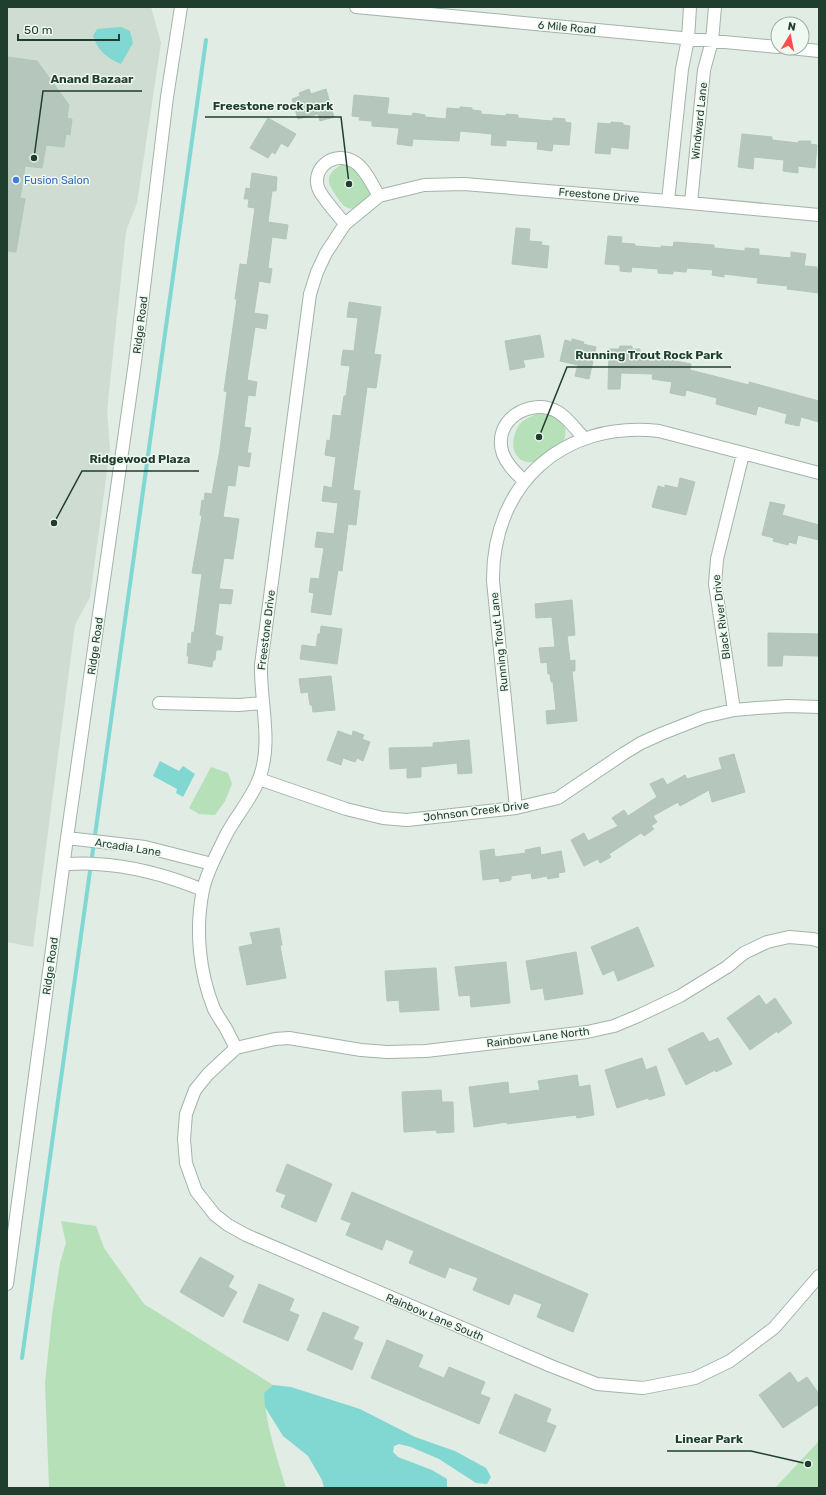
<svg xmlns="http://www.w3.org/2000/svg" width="826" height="1495" viewBox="0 0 826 1495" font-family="Rubik,sans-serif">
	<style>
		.built { fill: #cedcd2 }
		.green { fill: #b6e0b7 }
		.water { fill: #81d7d1 }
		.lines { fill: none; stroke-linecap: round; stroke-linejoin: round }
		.stream { stroke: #81d7d1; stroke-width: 4 }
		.building { fill: #b5c7bc; stroke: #b1c6b9 }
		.minor-casing { stroke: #a2b4aa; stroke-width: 14 }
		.minor { stroke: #fff; stroke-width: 12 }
		.shop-dot { fill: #3f7fe0; stroke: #f0f8f2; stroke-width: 1.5 }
		.labels { text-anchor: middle; stroke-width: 3; stroke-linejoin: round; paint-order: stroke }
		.street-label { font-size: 11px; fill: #1f3e2e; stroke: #f0f8f2 }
		.shop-label { font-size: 11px; fill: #366cbe; stroke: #f0f8f2; text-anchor: start }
		.leader { fill: none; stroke: #1f3e2e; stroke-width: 1.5 }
		.callout-dot { fill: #1f3e2e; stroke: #f0f8f2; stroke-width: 1.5 }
		.callout-label { font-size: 12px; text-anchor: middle; font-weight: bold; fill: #1f3e2e; stroke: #f0f8f2; stroke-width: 3; stroke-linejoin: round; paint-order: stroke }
	</style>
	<rect width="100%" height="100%" fill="#e0ece4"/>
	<path class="built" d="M7,7h144l10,36 -24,160 -11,28 -19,180 3,38 -20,148 -15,28 -42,322 -26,-5z"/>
	<path class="green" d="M341,165c4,0 8,0 12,2 8,4 20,22 16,31 -5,9 -17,15 -26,7 -2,-2 -4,-5 -6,-8 -10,-14 -13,-22 4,-32z
		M536,414c5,0 10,0 15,1 14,4 19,18 10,29 -4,4 -10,7 -15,11 -7,4 -11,9 -19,7 -18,-4 -16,-27 -7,-38 4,-5 11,-7 16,-10z
		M211,767l17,6 4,11 -7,17 -10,14 -16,-1 -10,-6z
		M61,1221l35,5 8,22 40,56 129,81 -9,8c2,33 13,64 22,95h-237l-4,-104 7,-69 8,-52 6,-20z
		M819,1441v47h-44z"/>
	<path class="water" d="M121,27l9,4 3,12 -12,21c-15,-7 -22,-12 -28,-28l4,-7z
		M160,761l19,10 4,-5 12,8 -12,23 -7,-4 1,-4 -24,-13z
		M273,1385l18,2 69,22 55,28 40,14 31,17 5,9 -4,7 -11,-1 -37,-24 -28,-12 -12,-3 -5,2 -1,6 5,5 34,13 15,9v9h-123l-2,-8 -14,-24 -25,-20 -18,-29 -1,-14z"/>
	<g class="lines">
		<path class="stream" d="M22,1358l184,-1318"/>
	</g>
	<path class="building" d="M7,57l30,4 32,44 -2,13 5,1 -2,16 -4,-1 -2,13 -18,-2 -4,23 -17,-2 -5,32 5,1 -9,53 -9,-1z
		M309,89l2,5 15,-5 8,28 -14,4 -2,-7 -20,5 -6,-20 8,-3 -1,-3z
		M354,95l35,3 -2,16 25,2 1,-3 12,2v2l21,2 1,-11 13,1v-2l12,1v2l9,1v3l25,2v-2l12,1v3l22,2 13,1v-3l12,1v3l6,1 -2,22 -16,-1 -1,7 -15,-2 1,-7 -32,-2v6l-15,-1 1,-11 -32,-3 -1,10 -46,-2 -1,7 -15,-2 2,-16 -27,-2v-5l-13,-1 1,-3 -8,-1z
		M268,118l28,16 -8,13 -7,-4 -6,11 -3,-2 -4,6 -18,-10z
		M611,122l12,1v2l7,1 -2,23 -17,-2 -1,7 -15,-1 3,-30 13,1z
		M742,134l30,3v3l26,3 1,-2h12l-1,3 7,1 -2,23 -17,-2v7l-15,-2 1,-11 -30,-3 -1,12 -15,-2z
		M252,173l25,4 -1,14h-4l-4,31 20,3 -2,14 -14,-2 -4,31 4,1 -2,14 -11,-2 -5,32 14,2 -2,14 -11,-2 -8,53 10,2 -2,14 -7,-1 -4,32 7,1 -4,25h4l-2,14 -11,-2 -3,21 -7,-1 -5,32 16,2 -6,40 -9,-1 -5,31 14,1 -2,14 -12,-1 -4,32 8,2 -2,13h-5l-1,10h-2l-1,7 -24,-4 1,-7h-2l1,-13 3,1 1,-12 2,1 8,-59 -10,-1 10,-57 -2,-1 2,-15 2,1 1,-8 7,1 8,-45 7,-57 -3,-1 13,-92h-2l5,-35 7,1 8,-57 -7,-1 1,-8h-5l2,-11 4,1z
		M516,228l14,1 -1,12 13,1 -1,3 8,1 -2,22 -35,-4z
		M608,236l14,1 -1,6 14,1v2l26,2v-2l12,1 1,-5 40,3v3l31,3v-3l14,1v6l32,3v-6l15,2 -2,12 13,1v3h2v23l-32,-4 1,-3 -31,-3 1,-5 -34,-4v3l-12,-2 1,-5 -26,-2 -1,4 -13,-1v3l-15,-1v-4l-26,-2 -1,5 -11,-1v-6l-15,-1z
		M349,302l32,5 -7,47 7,1 -5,33 -9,-1 -14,103 7,1 -4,34 -8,-1 -6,47 -4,-1 -7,45 -20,-3 3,-19 -5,-1 2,-14 8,1 5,-31 -9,-1 2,-15 17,2 4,-31 -16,-2 2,-15 8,2 4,-31 -11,-2 2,-15 3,1 3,-26 8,1 3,-20h2l4,-30 -9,-1 2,-15 11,1 4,-33 -11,-1z
		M540,335l4,22 -21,3 2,7 -15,3 -5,-29z
		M572,339l12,3 -1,2 13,3 -7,32 -14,-3 3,-11 -18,-4 5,-21 7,2z
		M620,346h12v3h8v5l51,10 -1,6 59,15v-3l70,19v21l-18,-5 -2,9 -14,-3 2,-9 -29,-8 -2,9 -40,-11 1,-6 -31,-8 -1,6 -15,-3 2,-11 -20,-3 1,-5 -32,-1 -1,16h-12l1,-40h10z
		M680,478l15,4 -9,33 -34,-8 6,-21 7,2v-3l13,3z
		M770,502l15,3 -3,10 37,10v15l-21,-5 -2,9 -7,-2 -1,3 -15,-4 1,-3 -12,-3z
		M572,600l3,35 -8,1 3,25 5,-1v11h-3l5,50 -30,3 -1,-13 10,-1 -3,-28h-2l-1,-8h-2l-1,-12 -6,1 -2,-15 16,-1 -3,-30 -16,1 -1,-14z
		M321,626l21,3 -5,35 -37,-5 2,-14 14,2 2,-13h2z
		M768,633l51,1v22l-36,-1 -1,11h-14z
		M331,676l4,34 -22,2 -1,-7h-2l-2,-13 -7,1 -2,-14z
		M338,731l14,5 1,-5 11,4 -2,4 8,3 -7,19 -6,-3 -2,4 -12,-4 -2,7 -14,-5z
		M469,740l3,33 -14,1 -1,-11 -36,4v10l-14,1v-10l-17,1 -1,-21 44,-1v-4z
		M734,754l11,38 -33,10 -3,-12 -29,16 -2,-4 -25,14 4,6 -6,4 3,3 -10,7 -3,-3 -32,21 2,3 -11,6 -2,-4 -14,7 -13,-26 13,-7 4,8 30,-15 -6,-8 12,-8 4,6 29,-19 -7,-13 13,-6 4,7 18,-10 2,4 35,-10 -3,-11z
		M540,847l1,8 20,-4 4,21 -7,1 1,4 -11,2 -1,-3 -15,3 -1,-6 -20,3v4l-11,2 -1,-4 -16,2 -3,-29 14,-2 1,8 31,-4 -1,-3z
		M638,927l16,39 -36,15 -4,-11 -11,5 -12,-28z
		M279,928l3,17 -2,1 6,32 -39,7 -8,-38 14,-3 -3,-11z
		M576,952l7,42 -38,6 -2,-12 -12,2 -5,-29z
		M506,962l4,41 -39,4 -1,-12 -11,1 -4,-29z
		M436,968l3,42 -39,2 -1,-12 -12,1 -2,-30z
		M759,995l7,10 9,-7 17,25 -14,10 -1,-2 -27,19 -23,-32z
		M703,1032l6,10 9,-4 14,26 -16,8 -1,-2 -29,15 -18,-36z
		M642,1058l4,12 10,-4 9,29 -16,5 -1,-2 -31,10 -12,-38z
		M577,1075l2,12 11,-2 4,30 -17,3 -1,-3 -69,9v-2l-33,5 -5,-40 39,-5 1,12 31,-4 -2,-9z
		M441,1090l1,12h11l1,30 -17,1 -1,-3 -32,2 -2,-40z
		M287,1164l45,20 -16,38 -35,-15 5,-12 -10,-4z
		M352,1192l236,102 -15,38 -36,-15 5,-13 -28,-11 -5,12 -36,-15 5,-12 -29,-11 -4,11 -36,-15 5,-12 -28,-12 -4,11 -36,-15 5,-12 -10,-4z
		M200,1257l34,19 -6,11 9,5 -14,25 -43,-25z
		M259,1284l35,15 -5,12 10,4 -11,26 -45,-19z
		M323,1312l36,15 -6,12 10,4 -11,27 -45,-20z
		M387,1340l36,15 -5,12 26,11 5,-11 36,15 -5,12 10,4 -11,26 -108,-46z
		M790,1372l8,11 9,-6 12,17v10l-36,24 -24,-33z
		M515,1394l36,15 -5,13 10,4 -11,26 -46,-19z"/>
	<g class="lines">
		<g class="minor-casing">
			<path id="minor" d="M356,7l422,40
				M790,48l29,3
				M668,201l14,-132 6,-30 2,-32
				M691,203l13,-133 8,-29 3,-34
				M345,224c-8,-10 -18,-21 -25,-32 -12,-22 14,-44 36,-29 9,6 17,23 23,33
				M524,481c-8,-8 -17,-16 -21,-27 -12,-33 27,-58 55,-42 10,6 18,18 26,26
				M159,703l80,2 23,-2
				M734,710l-19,-126 2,-25 26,-105
				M259,779l87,30 37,9 24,2 109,-12 42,-10 65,-44 18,-11 20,-9 43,-17 30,-7 23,-2 31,-2 31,1
				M516,808l-23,-227c-1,-97 70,-161 166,-150l160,42
				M67,838l78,9 67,17
				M65,864c10,0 20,-1 31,0 37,2 73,12 107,26
				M819,941l-6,-2 -24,-2 -22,5 -23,11 -17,14 -47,29 -42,20 -24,10 -27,6 -161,19 -39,1 -26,-2 -72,-12 -14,1 -39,9 -28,26 -13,16 -9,24 -2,25 2,24 10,28 19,24 13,10 18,10 305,131 46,18 46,4 52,-10 35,-17 44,-33 45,-52
				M236,1048c-4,-7 -7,-14 -11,-21 -4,-6 -8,-12 -11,-18 -15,-37 -19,-80 -11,-119 4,-19 14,-36 22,-53 10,-20 26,-37 34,-58 14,-36 1,-77 2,-114l49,-371 7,-22 9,-19 19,-29 34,-28 45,-11 40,-1 204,17 151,14
				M7,1284l60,-446 68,-476 32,-265 14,-90"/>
		</g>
		<use href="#minor" class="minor"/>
	</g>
	<circle class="shop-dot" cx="16" cy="180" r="4"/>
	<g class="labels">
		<g class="street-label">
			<text transform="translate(567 27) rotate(5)" y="4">6 Mile Road</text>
			<text transform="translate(699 121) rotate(-84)" y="4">Windward Lane</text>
			<text transform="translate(599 195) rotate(5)" y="4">Freestone Drive</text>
			<text transform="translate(140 325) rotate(-83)" y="4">Ridge Road</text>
			<text transform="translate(721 617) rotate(-97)" y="4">Black River Drive</text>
			<text transform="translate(266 630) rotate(-83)" y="4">Freestone Drive</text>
			<text transform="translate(499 642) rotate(-96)" y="4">Running Trout Lane</text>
			<text transform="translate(95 646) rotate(-82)" y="4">Ridge Road</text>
			<text transform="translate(476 811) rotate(-7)" y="4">Johnson Creek Drive</text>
			<text transform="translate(128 847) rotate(9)" y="4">Arcadia Lane</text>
			<text transform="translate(50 966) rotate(-82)" y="4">Ridge Road</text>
			<text transform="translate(538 1037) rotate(-7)" y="4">Rainbow Lane North</text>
			<text transform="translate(435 1317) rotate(23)" y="4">Rainbow Lane South</text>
		</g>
		<g class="shop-label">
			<text x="24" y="184">Fusion Salon</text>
		</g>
	</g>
	<path class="leader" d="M34 158L43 91H142M349 184L341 117H205M539 437L567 367H731M54 523L82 471H199M808 1464L751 1451H667"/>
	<g class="callout-dot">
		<circle cx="34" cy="158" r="4"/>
		<circle cx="349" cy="184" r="4"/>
		<circle cx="539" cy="437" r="4"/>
		<circle cx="54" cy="523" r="4"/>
		<circle cx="808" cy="1464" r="4"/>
	</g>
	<g class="callout-label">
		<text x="92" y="83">Anand Bazaar</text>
		<text x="273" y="110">Freestone rock park</text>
		<text x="649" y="359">Running Trout Rock Park</text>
		<text x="140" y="463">Ridgewood Plaza</text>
		<text x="709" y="1443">Linear Park</text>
	</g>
	<rect width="826" height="1495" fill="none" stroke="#1f3e2e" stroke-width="16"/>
	<g transform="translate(790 36) rotate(10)"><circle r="19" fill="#f0f8f2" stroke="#9caea4"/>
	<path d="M0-3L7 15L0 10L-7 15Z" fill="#ff4d4b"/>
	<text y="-6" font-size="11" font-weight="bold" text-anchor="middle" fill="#1f3e2e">N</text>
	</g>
	<path d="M18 34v6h101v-6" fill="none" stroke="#1f3e2e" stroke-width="2"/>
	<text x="24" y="34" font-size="12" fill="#1f3e2e" stroke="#f0f8f2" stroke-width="3" paint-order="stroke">50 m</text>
</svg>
